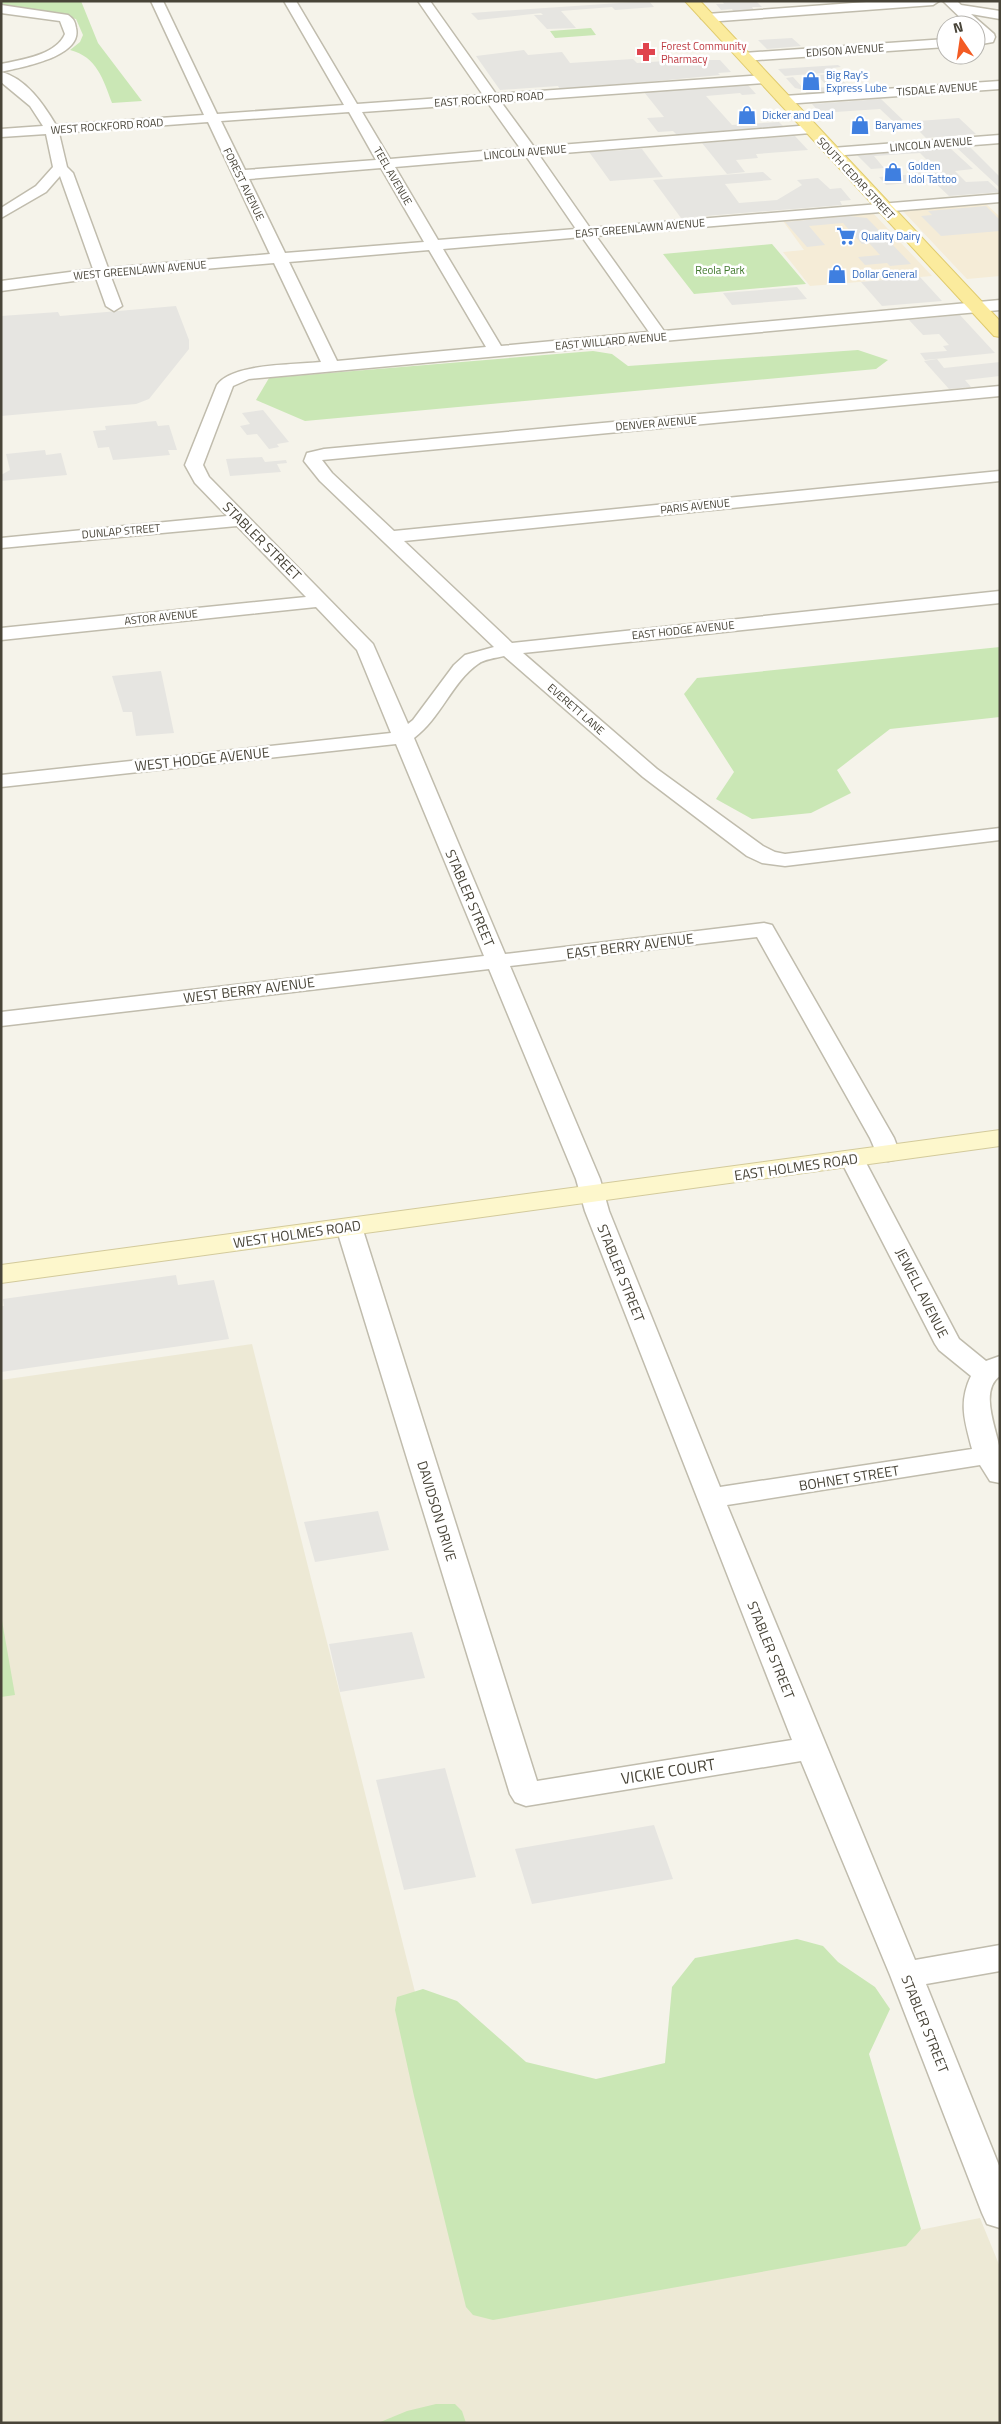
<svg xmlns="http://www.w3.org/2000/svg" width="1001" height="2424" viewBox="0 0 1001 2424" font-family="'Titillium Web',sans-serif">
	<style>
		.commercial { fill: #f5ecd7 }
		.education { fill: #ede9d5 }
		.green { fill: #cae7b5 }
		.parking { fill: #e6e5e1 }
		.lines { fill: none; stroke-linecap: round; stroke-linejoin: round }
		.street-casing { stroke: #c0bcad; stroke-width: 3 }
		.secondary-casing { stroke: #d3ca9b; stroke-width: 2 }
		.primary-casing { stroke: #e0cb6d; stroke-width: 2 }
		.street { fill: #fff; fill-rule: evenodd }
		.secondary { fill: #fdf7cc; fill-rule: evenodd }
		.primary { fill: #fbeb9d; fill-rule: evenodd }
		.labels { text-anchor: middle; stroke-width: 5; stroke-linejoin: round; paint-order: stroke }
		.far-health-label { font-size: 11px; fill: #be3a42; stroke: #fff; text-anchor: start }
		.far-street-label { font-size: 11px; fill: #484438; stroke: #fff }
		.far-shop-label { font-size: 11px; fill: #366cbe; stroke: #fff; text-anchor: start }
		.far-park-label { font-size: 11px; fill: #41792d; stroke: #fff }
		.street-label { font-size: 14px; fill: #484438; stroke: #fff }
		.near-street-label { font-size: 16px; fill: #484438; stroke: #fff }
	</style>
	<rect width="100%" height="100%" fill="#f5f3ea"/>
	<path class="commercial" d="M985,203l15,14v59l-33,3 -65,-69z
		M873,213l59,63 -122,10 -27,-34 21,-2 -21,-29z"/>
	<path class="education" d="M252,1344l244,970 484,-96 20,49v156h-999v-1043z"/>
	<path class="green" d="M1,1h80l17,42 44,58 -30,2c-9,-24 -15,-46 -42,-53l10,-8 3,-7 -7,-16 -75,-13z
		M591,28l5,7 -41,3 -5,-7z
		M772,244l34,40 -112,10 -31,-40z
		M858,350l30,10 -12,9 -571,52 -49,-21 13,-22 324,-27 19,3 16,12z
		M1000,647v70l-110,12 -53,41 14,23 -40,20 -59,6 -36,-20 18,-27 -50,-78 13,-16z
		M1,1615l14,80 -14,2z
		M797,1939l26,7 15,16 37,25 15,22 -21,45 52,175 -15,17 -413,74 -20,-5 -7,-8 -52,-211 -19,-86 2,-13 26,-8 34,12 69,61 70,17 69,-16 7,-76 23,-29z
		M436,2404h19l7,7 4,12h-88l29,-12z"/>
	<path class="parking" d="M649,1l5,6 -39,3 -3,-3 -51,4 15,17 -29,1 -13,-14h9l-2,-2 -63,7 -7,-7z
		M722,1h34l6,6h-10l2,3 -20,2 -2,-3 -11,1 -5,-6h8z
		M792,38l9,8 -34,3 -9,-9z
		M524,50l4,5 34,-3 8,11 63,-4 4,4 69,-5 2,2h12l11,12 -13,1 2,2 -84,8 -76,6 -2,-3 -58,4 -24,-34z
		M838,65l3,2 -9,1 4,4 -51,4 -7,-7z
		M836,74l16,16 -45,4 -3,-4 -9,-2 -9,-10 7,-1 11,12 24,-2 -11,-12z
		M747,84l9,10 -14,1 -2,-2 -34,3 26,29 47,-3 5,5 -107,8 -4,-4 -15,1 -11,-14 17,-1 -20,-25z
		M881,99l24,23 54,-4 17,16 -50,4 -14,-14 -15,1 -17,-16 -60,4 -8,-9z
		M795,136l13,14 -52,4 2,4 -22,2 9,12 -18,2 -25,-31z
		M969,146l31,31v11l-43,-40z
		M950,148l23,21 -18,2 11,11 22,-1 12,11 -51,4 -16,-15 -47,4 -7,-8 38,-3 -9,-9 22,-2 -10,-10 -46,3 10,12 -13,1 -14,-14z
		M642,149l21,28 -53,4 -21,-29z
		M763,172l9,8 -47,4 14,19 38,-3 25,-15 -5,-5 21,-2 12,11 11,-1 10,12 -11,1 2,4 -161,13 -28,-38z
		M986,206l14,14v11l-59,5 -20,-20 11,-1 -4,-4z
		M849,216l18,2 44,46 -21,2 -3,-3 -22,2 -7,-8 22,-2 -11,-12 -7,1 -19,-21 -34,3 16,19 -18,2 -22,-25z
		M920,277l22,24 -60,5 -21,-24z
		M797,287l10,12 -75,6 -9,-12z
		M176,306l13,34v9l-40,50 -13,5 -135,12v-100l57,-4 2,4z
		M960,315l35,38 -70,7 -5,-7 27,-2 -4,-5 6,-1 -10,-11 -16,1 -14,-15z
		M937,359l7,9 56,-6v14l-35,4 6,7 -22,2 -25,-28z
		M263,410l26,32 -12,2 2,3 -10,2 -12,-15 -10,1 -7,-9 10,-2 -8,-11z
		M156,421l2,5 11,-1 8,25h-9l2,5 -57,5 -4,-13 -11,1 -5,-17 13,-1 -1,-4z
		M45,450l1,5 15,-2 6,22 -66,6v-6l9,-5 -4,-16z
		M262,457l3,5 21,-2 1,3 -10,1 4,8 -51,4 -4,-17z
		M161,671l13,62 -38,3 -4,-24h-9l-11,-36z
		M176,1275l2,10 36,-5 15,59 -228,33v-66h3l-1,-7z
		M378,1511l11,39 -74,12 -11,-40z
		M412,1632l13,46 -85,14 -11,-48z
		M445,1768l31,109 -72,13 -28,-110z
		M654,1825l19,54 -141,25 -17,-55z"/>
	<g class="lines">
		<g class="street-casing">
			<path id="street" d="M151,1h12l54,113 127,-9 -60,-104h12l61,103 126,-9 -65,-94h12l66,93 268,-19 7,4 -7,4 -263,19 33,45 277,-22 7,4 -7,4 -272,22 51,73 410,-34v8l-404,34 68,95 336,-31v10l-751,69 -16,7 -30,79 6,12 164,167 35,80 5,-4 41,-55 11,-10 29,-8 -174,-166 -16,-20 3,-8 17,-4 676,-63v10l-678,64 10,13 62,58 606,-60v10l-596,60 108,102 488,-52v12l-477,50 134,116 106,77 12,6 10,2 215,-26v12l-215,26 -23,-3 -15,-7 -104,-79 -139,-121c-8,2 -20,3 -26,8 -26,18 -37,54 -64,74l91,216 259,-31 8,2 122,213 6,16 -3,5 -9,2 -9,-2 -9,-21 -113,-201 -247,29 90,213 9,32 111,276 252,-38c-7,-27 -14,-46 -1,-73l-32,-26 -4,-6 -95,-185 3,-5 9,-2 9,2 3,5 95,180 27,22 14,-5v20c-22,15 -2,56 0,75 1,11 0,22 0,32l-10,-2 -10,-16 -253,40 188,455 85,-15v26l-74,13 74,184v60l-13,-4 -5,-11 -92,-238 -89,-214 -275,45 -11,-4 -5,-8 -174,-567 4,-5 9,-3 9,3 4,5 175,554 255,-41 -207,-529 -9,-32 -87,-210 -488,57v-14l483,-56 -88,-212 -395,43v-12l390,-42 -34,-83 -41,-43 -315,33v-12l305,-31 -69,-71 -236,22v-10l226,-22 -32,-33 -10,-18 32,-80c15,-22 78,-20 104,-23l-47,-99 -163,14 11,29 -8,5 -8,-5 -10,-28 -95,13v-10l92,-12 -33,-93 -14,16 -45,26v-10l35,-22 17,-19 -7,-33 -45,3v-8l42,-3 -13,-20 -29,-24v-10c25,6 43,33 55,53l148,-10zM488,103l32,45 -130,11 -28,-47zM349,112l27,48 -131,10 -24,-49zM208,122l62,132 -162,14 -35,-95 -6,-6 -8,-34zM526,156l50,73 -138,11 -43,-73zM381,168l43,74 -139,11 -36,-74zM582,237l67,95 -148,14 -58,-97zM429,250l57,97 -149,14 -48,-99z
				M880,1h59l-6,4 -226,17 -6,-4 6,-4z
				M943,1h14l4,4 39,6v8l-29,-5 23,20 1,3 -2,5 -17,3v-8l5,-1 -5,-4v-7h-8z
				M1,5l67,10c6,4 7,7 8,13 7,29 -55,39 -75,44v-8c20,-4 55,-9 64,-30l-5,-13 -59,-8z
				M946,39v8l-202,14 -6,-4 6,-4z
				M1000,81v8l-216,15 -7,-4 7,-4z
				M1000,135v8l-168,13 -7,-4 7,-4z"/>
		</g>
		<g class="secondary-casing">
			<path id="secondary" d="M1000,1130v16l-999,137v-18z"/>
		</g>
		<g class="primary-casing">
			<path id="primary" d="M685,1h15l300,320v16l-6,-1z"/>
		</g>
		<use href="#street" class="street"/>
		<use href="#secondary" class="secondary"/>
		<use href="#primary" class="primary"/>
	</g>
	<defs>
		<g id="pharmacy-bare" transform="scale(1.5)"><path d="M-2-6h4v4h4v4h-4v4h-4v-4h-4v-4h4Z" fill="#e0444e" stroke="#fff" stroke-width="2.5" paint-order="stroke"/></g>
		<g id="shop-bare" transform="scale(1.5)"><path d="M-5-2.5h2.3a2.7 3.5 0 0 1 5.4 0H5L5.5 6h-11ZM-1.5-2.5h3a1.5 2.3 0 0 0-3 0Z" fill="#3f7fe0" stroke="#fff" stroke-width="2.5" paint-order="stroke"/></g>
		<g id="supermarket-bare" transform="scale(1.5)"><path d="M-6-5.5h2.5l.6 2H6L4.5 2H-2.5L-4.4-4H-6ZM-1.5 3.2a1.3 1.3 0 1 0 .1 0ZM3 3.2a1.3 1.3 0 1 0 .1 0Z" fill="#3f7fe0" stroke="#fff" stroke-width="2.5" paint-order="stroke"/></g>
	</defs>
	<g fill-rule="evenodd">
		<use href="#pharmacy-bare" x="646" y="52"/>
		<use href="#shop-bare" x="811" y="81"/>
		<use href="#shop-bare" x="747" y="115"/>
		<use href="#shop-bare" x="860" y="125"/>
		<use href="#shop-bare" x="893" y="172"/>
		<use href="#supermarket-bare" x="846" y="236"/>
		<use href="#shop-bare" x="837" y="274"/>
	</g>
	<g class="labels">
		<g class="far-health-label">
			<text x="661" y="50">Forest Community<tspan x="661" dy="13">Pharmacy</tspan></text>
		</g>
		<g class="far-street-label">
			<text transform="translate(845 50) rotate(-4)" y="4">EDISON AVENUE</text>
			<text transform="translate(937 89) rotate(-4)" y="4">TISDALE AVENUE</text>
			<text transform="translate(489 99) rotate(-4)" y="4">EAST ROCKFORD ROAD</text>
			<text transform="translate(107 126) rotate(-4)" y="4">WEST ROCKFORD ROAD</text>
			<text transform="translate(931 144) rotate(-5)" y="4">LINCOLN AVENUE</text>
			<text transform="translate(525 152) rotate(-5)" y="4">LINCOLN AVENUE</text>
			<text transform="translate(393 176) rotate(60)" y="4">TEEL AVENUE</text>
			<text transform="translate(856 178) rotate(47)" y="4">SOUTH CEDAR STREET</text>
			<text transform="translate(244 184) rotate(64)" y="4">FOREST AVENUE</text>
			<text transform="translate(640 228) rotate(-5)" y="4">EAST GREENLAWN AVENUE</text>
			<text transform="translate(140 270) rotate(-5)" y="4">WEST GREENLAWN AVENUE</text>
			<text transform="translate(611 341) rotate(-5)" y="4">EAST WILLARD AVENUE</text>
			<text transform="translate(656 423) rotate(-5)" y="4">DENVER AVENUE</text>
			<text transform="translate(695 506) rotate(-6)" y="4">PARIS AVENUE</text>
			<text transform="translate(121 531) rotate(-5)" y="4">DUNLAP STREET</text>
			<text transform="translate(161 617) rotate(-6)" y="4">ASTOR AVENUE</text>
			<text transform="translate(683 630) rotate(-6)" y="4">EAST HODGE AVENUE</text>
			<text transform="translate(576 709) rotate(41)" y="4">EVERETT LANE</text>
		</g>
		<g class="far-shop-label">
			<text x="826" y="79">Big Ray's<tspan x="826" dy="13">Express Lube</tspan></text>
			<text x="762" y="119">Dicker and Deal</text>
			<text x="875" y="129">Baryames</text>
			<text x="908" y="170">Golden<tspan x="908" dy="13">Idol Tattoo</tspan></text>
			<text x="861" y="240">Quality Dairy</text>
			<text x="852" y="278">Dollar General</text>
		</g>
		<g class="far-park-label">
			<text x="720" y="274">Reola Park</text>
		</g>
		<g class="street-label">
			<text transform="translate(262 541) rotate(45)" y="5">STABLER STREET</text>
			<text transform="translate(202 759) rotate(-6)" y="5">WEST HODGE AVENUE</text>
			<text transform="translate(470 898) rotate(67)" y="5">STABLER STREET</text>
			<text transform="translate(630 946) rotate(-7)" y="5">EAST BERRY AVENUE</text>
			<text transform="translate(249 990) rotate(-7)" y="5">WEST BERRY AVENUE</text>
			<text transform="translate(796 1167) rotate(-8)" y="5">EAST HOLMES ROAD</text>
			<text transform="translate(297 1234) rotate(-8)" y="5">WEST HOLMES ROAD</text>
			<text transform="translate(621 1273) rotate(68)" y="5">STABLER STREET</text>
			<text transform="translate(922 1293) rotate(63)" y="5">JEWELL AVENUE</text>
			<text transform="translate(849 1478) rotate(-9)" y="5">BOHNET STREET</text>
			<text transform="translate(437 1511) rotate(73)" y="5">DAVIDSON DRIVE</text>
			<text transform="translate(771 1650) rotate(68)" y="5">STABLER STREET</text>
			<text transform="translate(925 2024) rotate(68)" y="5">STABLER STREET</text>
		</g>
		<g class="near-street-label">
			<text transform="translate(668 1771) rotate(-9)" y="6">VICKIE COURT</text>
		</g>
	</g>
	<rect width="1001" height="2424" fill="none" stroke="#484438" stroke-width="5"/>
	<g transform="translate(961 40) rotate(347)"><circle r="24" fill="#ffffff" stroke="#b6b4af"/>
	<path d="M0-4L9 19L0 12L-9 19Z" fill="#f35b23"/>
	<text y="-8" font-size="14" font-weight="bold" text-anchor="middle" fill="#484438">N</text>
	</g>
</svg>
